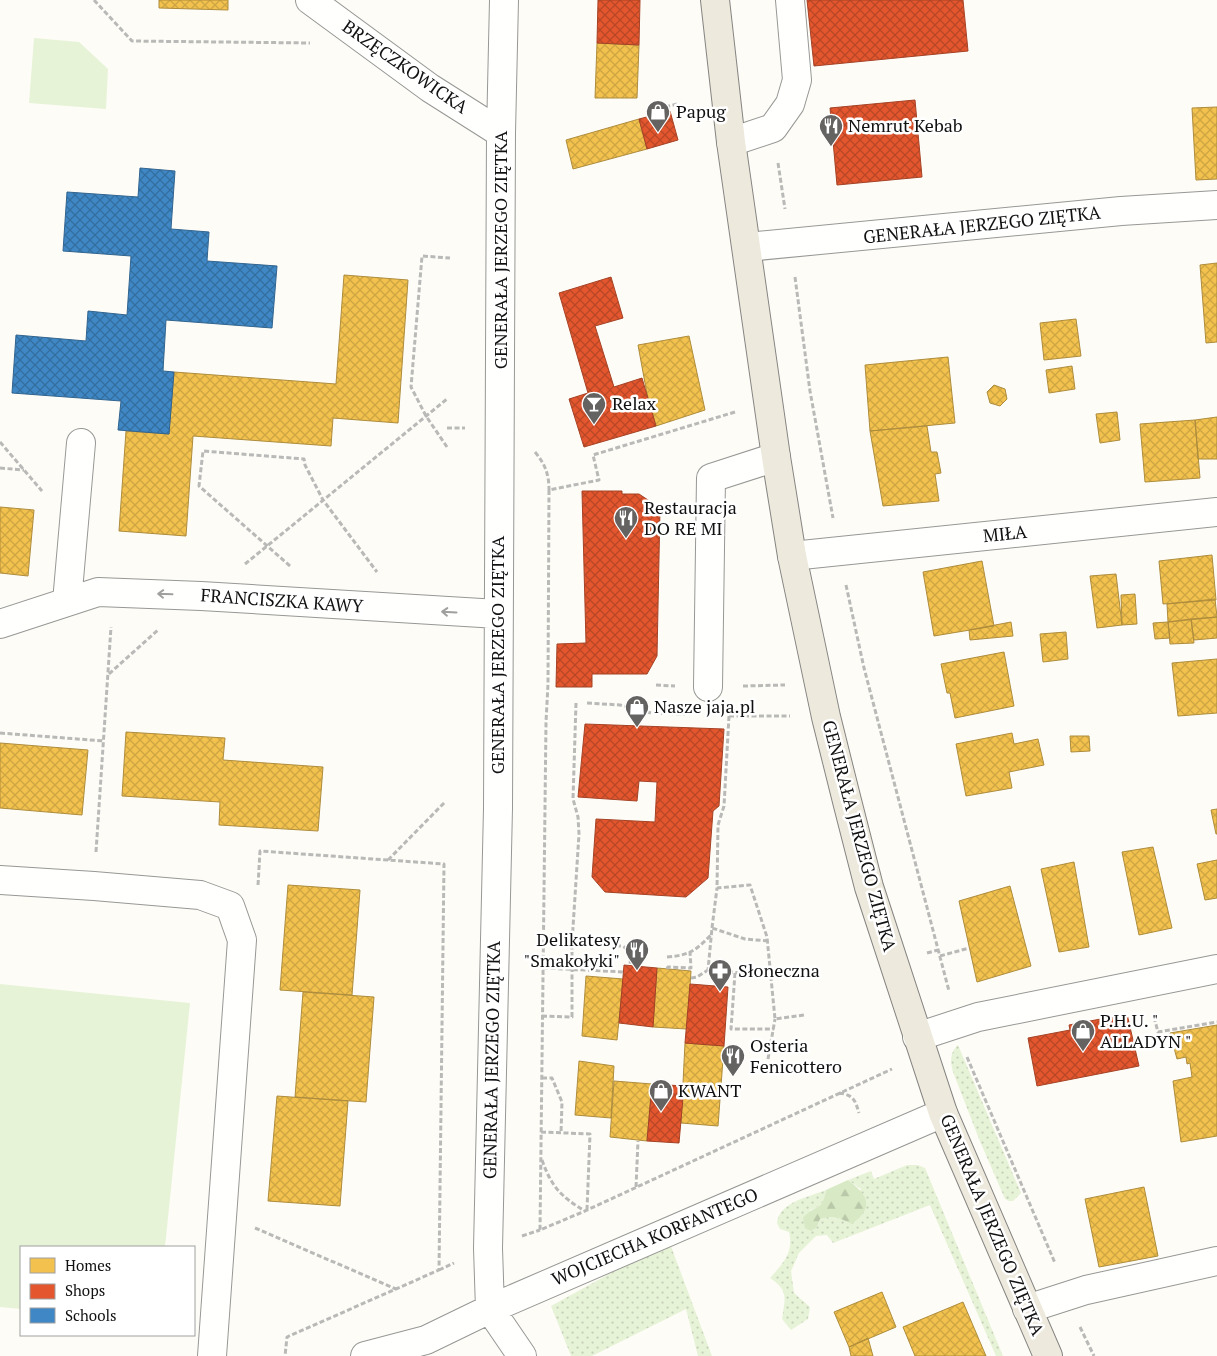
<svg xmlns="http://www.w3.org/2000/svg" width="1217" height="1356" viewBox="0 0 1217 1356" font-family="'PT Serif',serif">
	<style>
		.grass { fill: url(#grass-dots) }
		.forest { fill: url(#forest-firs) }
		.park { fill: #e7f3d7 }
		.homes { fill: url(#homes-cross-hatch); stroke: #ae8c3c }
		.shops { fill: url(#shops-cross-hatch); stroke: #a54225 }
		.schools { fill: url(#schools-cross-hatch); stroke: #31648f }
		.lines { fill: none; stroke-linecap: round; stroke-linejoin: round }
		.minor-casing { stroke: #979795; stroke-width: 30 }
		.major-casing { stroke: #858482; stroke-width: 30 }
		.path { stroke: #b9b9b8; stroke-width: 3; stroke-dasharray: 5 2.5; stroke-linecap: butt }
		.minor { stroke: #fffffe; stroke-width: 28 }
		.major { stroke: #ede9dc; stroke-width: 28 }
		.oneway { stroke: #a0a09f }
		.labels { text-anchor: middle; stroke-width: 5; stroke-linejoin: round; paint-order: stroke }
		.street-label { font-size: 18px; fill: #111; stroke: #fff }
		.poi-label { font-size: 18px; fill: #111; stroke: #fff; text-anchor: start }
	</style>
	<defs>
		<pattern id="grass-dots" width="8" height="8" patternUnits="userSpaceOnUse" patternTransform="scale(1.25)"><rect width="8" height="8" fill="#e7f3d7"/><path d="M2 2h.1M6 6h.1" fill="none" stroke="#c5cfb8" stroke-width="1.8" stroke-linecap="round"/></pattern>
		<pattern id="forest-firs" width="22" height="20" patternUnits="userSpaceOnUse" patternTransform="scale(1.25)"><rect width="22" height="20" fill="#d8eac5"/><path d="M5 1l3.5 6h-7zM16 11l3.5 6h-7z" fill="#b8c8a8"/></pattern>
		<pattern id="homes-cross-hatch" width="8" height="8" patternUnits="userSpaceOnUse" patternTransform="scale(1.25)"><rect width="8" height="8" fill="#f2c14e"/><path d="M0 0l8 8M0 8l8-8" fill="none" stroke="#cea543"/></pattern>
		<pattern id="shops-cross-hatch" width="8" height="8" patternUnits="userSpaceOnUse" patternTransform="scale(1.25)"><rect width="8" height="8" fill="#e4572e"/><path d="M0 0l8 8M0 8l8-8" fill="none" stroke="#b74726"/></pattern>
		<pattern id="schools-cross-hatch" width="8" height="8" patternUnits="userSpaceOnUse" patternTransform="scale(1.25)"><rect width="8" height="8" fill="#3f88c5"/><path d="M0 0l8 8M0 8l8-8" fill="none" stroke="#336e9f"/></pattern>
	</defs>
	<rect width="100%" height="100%" fill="#fdfcf7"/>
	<path class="grass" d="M958,1045l63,148 -8,8h-4l-4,-2 -26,-60 -26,-67c-3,-10 -3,-20 5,-27z
		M907,1165h11l7,3 78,188h-7l-66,-151 -97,38 -6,-8 -11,1 -17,17 -8,18 3,22 16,14 -2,12 -17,11 -9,-11c3,-22 7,-28 -12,-41 13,-15 24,-25 19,-46l-9,-3 -3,-6c2,-21 32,-26 49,-33 -2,12 -4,17 -16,20l7,17 3,-8 7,-2 15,2 19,-30 -13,-9 23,-9 3,8z
		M669,1241l43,115h-14l-12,-47 -94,47h-21l-20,-50z"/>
	<path class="forest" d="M848,1180c20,15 27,27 4,44 -11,-6 -21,-9 -32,-5l-3,8 -6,4 -6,-3 -2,-10c13,-15 19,-5 23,-28z"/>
	<path class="park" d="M34,38l45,4 29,27 -2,40 -77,-6z
		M0,984l190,19 -25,244h-144v62l-21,-2z"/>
	<path class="homes" d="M159,0h69v10l-69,-2z
		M597,43l42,2 -2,53h-42z
		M1217,107v72l-21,1 -4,-72z
		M639,119l8,30 -74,20 -7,-29z
		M1217,263v79l-11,1 -6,-78z
		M344,275l64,5 -10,143 -65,-5 -2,28 -138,-10 -7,100 -67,-5 7,-100 43,3 5,-62 162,12z
		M1076,319l5,37 -37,4 -4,-37z
		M689,336l16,74 -49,16 -9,-32 -9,-49z
		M948,357l7,66 -85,8 -5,-66z
		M1072,366l3,23 -26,4 -3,-23z
		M994,385l11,4 2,10 -7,7 -10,-3 -3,-11z
		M1117,412l3,28 -20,3 -4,-29z
		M1217,417v42h-19l-3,-39z
		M1195,420l5,58 -55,4 -5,-58z
		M927,426l4,26h6l4,21 -6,1 4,27 -56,5 -13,-75z
		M0,507l34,3 -6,66 -28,-3z
		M1212,555l4,45 -53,4 -4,-43z
		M982,561l12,65 -60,10 -11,-64z
		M1116,574l6,51 -25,3 -7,-52z
		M1135,594l2,30 -15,1 -1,-30z
		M1215,599l2,18 -49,5 -1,-18z
		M1217,617v21l-23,2 -3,-21z
		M1191,619l3,24 -24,1 -2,-22z
		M1011,622l2,14 -43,4 -1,-10z
		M1168,622l2,16 -15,1 -2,-16z
		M1066,632l2,27 -25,3 -3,-28z
		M1004,652l10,54 -59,12 -5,-25h-3l-6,-29z
		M1217,659v54l-39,3 -6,-53z
		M126,732l99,6 -2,22 100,7 -5,64 -99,-6 1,-23 -98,-6z
		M1012,733l2,11 24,-5 6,26 -35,7 3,16 -46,8 -10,-52z
		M1070,736h19l1,15 -19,1z
		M0,743l88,7 -6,65 -82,-7z
		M1217,809v25h-1l-5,-24z
		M1153,847l19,81 -33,7 -17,-83z
		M1217,860v38l-12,2 -8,-36z
		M1074,862l15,85 -30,5 -18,-83z
		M288,885l72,5 -8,105 -72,-5z
		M1010,886l21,80 -54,16 -18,-81z
		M657,968l34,3 -4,58 -34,-2z
		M586,976l37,3 -6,61 -35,-4z
		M303,992l71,5 -8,105 -71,-5z
		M1217,1025v111l-36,6 -8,-61 19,-4 -2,-14 -3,1 -1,-7 -9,2 -7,-26z
		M685,1043l39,3 -6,80 -37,-3z
		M579,1061l35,5 -3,52 -36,-3z
		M614,1081l38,3 -5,57 -37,-4z
		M277,1096l71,5 -8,105 -72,-5z
		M1144,1187l14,69 -59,11 -14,-68z
		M882,1292l14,35 -47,20 -15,-35z
		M963,1302l23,54h-71l-12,-29z
		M868,1338l5,18h-22l-2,-9z"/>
	<path class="shops" d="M598,0h42l-1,45 -42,-2z
		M807,0h156l5,51 -154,15z
		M915,100l7,77 -85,8 -7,-77z
		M670,111l8,29 -31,9 -8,-30z
		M611,277l12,41 -28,8 19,61 28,-9 14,48 -72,21 -15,-48 19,-6 -29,-100z
		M582,491h40v3h17l21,14 -3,148 -10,18h-55v13h-36l1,-43 29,-1z
		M585,724l139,5 -5,77 -6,5 -5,67 -22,19 -81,-5 -13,-15 4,-58 59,3 2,-40 -18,-1 -2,20 -59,-4z
		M624,965l33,3 -4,59 -34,-4z
		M690,984l38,3 -4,59 -39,-3z
		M1127,1014l12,52 -102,20 -9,-48 42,-8 -1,-5z
		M652,1084l32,2 -5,57 -32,-2z"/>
	<path class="schools" d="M140,168l35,3 -4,58 38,3 -2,29 70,5 -5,62 -106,-8 -3,51 11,1 -5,62 -51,-4 3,-29 -109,-8 4,-58 70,6 2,-30 39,4 4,-59 -68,-5 4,-59 71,5z"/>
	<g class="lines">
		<g class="minor-casing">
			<path id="minor" d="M310,0l120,88 71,45
				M731,142l42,-14 17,-24 7,-24 -7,-80
				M747,247l374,-36 96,-6
				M792,556l425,-44
				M67,602l14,-159
				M0,624l98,-32 103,4 297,18
				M708,687l3,-209 65,-21
				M0,880l94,6 106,9 30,11 12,34 -30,416
				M917,1037l61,-20 239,-48
				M490,1309l-2,-61 10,-440 3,-675 3,-133
				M490,1309l32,47
				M1027,1309l59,-19 131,-29
				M365,1356l61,-16 64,-31 453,-196"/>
		</g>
		<g class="major-casing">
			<path id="major" d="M715,0l16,142 45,315 16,99 34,161 21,84 22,86 74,226 105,243"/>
		</g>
		<path class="path" d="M94,0l38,41 178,2
			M658,109l19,-5
			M778,163l7,46
			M795,277l15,114 23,127
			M735,412l-142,43 6,25 -50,10 -1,194 -2,38 -6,508 45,-19 307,-142
			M447,428h18
			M0,442l42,49
			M447,447l-21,-31 -15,-29 11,-131 28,2
			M535,452c10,12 14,22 14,38
			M0,468l24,2
			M245,564l202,-165
			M290,566l-91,-80 4,-35 101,8 1,6 18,35 54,72
			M846,585l18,83 85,323
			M109,674l50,-45
			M656,685l19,1
			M743,686l42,-1
			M576,703l-3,96 5,18 1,17 -7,109 50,3c9,4 9,10 8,19
			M587,703l33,2 31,8 34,1
			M729,716l-5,90 -6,19 -1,63 33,-3 17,52 8,82 29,-4
			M729,716h61
			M0,733l104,8
			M96,852l15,-225
			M388,860l57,-58
			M258,885l2,-34 184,13 -5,406 -152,67 -2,19
			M712,928l5,-40
			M768,941l-23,-2 -33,-11 -4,42 63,6
			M927,953l11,-3
			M940,956l29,-8
			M667,957c23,-2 28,-6 44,-22
			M543,968l80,4
			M667,969l1,-2 23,1 -1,-16
			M735,973l-4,56h43
			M691,978l6,-1 11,-7
			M542,1016l30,1v-74
			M1154,1017l4,15 59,-10
			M967,1057l88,206
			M768,1059l7,-40
			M542,1078h10l10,24 -1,31
			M839,1093c15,2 16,7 20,20
			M541,1132l49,2 -3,76
			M542,1160c9,26 19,37 43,51
			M636,1187l2,-46
			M255,1228l141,61
			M522,1236l18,-6
			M439,1270l15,-7
			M1080,1327l14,29"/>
		<use href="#minor" class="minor"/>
		<use href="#major" class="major"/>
	</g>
	<defs><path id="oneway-shaft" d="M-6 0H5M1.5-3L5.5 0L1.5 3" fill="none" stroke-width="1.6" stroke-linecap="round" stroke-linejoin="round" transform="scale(1.25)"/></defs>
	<g class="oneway">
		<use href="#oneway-shaft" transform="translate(165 594) rotate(-178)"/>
		<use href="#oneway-shaft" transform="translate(449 612) rotate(-177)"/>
	</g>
	<defs>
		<g id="shop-pin" transform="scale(1.25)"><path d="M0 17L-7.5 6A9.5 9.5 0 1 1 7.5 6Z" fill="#646362" stroke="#fff"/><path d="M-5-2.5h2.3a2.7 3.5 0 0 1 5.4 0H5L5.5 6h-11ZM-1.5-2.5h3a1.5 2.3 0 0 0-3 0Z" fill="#fff"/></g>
		<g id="restaurant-pin" transform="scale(1.25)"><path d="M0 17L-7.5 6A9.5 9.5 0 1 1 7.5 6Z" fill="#646362" stroke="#fff"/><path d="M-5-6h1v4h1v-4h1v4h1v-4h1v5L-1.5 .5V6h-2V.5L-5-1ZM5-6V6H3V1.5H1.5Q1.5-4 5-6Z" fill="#fff"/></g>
		<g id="bar-pin" transform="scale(1.25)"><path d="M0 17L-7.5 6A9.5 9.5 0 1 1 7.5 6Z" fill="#646362" stroke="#fff"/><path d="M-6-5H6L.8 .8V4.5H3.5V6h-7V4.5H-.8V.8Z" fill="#fff"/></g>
		<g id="pharmacy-pin" transform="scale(1.25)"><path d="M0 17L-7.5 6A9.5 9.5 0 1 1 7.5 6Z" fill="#646362" stroke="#fff"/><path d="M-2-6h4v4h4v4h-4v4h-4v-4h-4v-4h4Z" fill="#fff"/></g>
	</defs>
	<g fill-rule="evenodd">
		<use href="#shop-pin" x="658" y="112"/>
		<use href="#restaurant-pin" x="831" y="126"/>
		<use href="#bar-pin" x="594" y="404"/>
		<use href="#restaurant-pin" x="626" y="518"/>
		<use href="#shop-pin" x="637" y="707"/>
		<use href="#restaurant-pin" x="637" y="950"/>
		<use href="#pharmacy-pin" x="720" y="971"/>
		<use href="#shop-pin" x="1083" y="1031"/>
		<use href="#restaurant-pin" x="733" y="1056"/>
		<use href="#shop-pin" x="661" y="1091"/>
	</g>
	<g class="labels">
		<g class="street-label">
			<text transform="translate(405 67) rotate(35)" y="6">BRZĘCZKOWICKA</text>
			<text transform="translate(982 225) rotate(-6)" y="6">GENERAŁA JERZEGO ZIĘTKA</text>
			<text transform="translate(501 250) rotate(-90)" y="6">GENERAŁA JERZEGO ZIĘTKA</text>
			<text transform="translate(1005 534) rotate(-6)" y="6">MIŁA</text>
			<text transform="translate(282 601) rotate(4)" y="6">FRANCISZKA KAWY</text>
			<text transform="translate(498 655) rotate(-90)" y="6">GENERAŁA JERZEGO ZIĘTKA</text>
			<text transform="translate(859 836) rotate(75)" y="6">GENERAŁA JERZEGO ZIĘTKA</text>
			<text transform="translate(492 1060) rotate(-89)" y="6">GENERAŁA JERZEGO ZIĘTKA</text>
			<text transform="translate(992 1225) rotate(67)" y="6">GENERAŁA JERZEGO ZIĘTKA</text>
			<text transform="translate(655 1237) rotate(-23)" y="6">WOJCIECHA KORFANTEGO</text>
		</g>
		<g class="poi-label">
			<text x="676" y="118">Papug</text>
			<text x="848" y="132">Nemrut Kebab</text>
			<text x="612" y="410">Relax</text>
			<text x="644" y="514">Restauracja<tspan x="644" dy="21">DO RE MI</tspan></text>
			<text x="654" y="713">Nasze jaja.pl</text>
			<text x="620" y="946" text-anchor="end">Delikatesy<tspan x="620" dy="21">"Smakołyki"</tspan></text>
			<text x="738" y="977">Słoneczna</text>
			<text x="1100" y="1027">P.H.U. "<tspan x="1100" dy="21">ALLADYN "</tspan></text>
			<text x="750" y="1052">Osteria<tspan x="750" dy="21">Fenicottero</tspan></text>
			<text x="678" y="1097">KWANT</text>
		</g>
	</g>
	<rect x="20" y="1246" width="175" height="90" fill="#ffffff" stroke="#a0a0a0"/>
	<rect x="30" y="1258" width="25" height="15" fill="#f2c14e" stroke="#a0a0a0"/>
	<text x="65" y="1271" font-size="15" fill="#111111">Homes</text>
	<rect x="30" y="1284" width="25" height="15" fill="#e4572e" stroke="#a0a0a0"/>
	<text x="65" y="1296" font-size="15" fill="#111111">Shops</text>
	<rect x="30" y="1308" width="25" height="15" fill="#3f88c5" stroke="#a0a0a0"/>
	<text x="65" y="1321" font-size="15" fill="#111111">Schools</text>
</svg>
